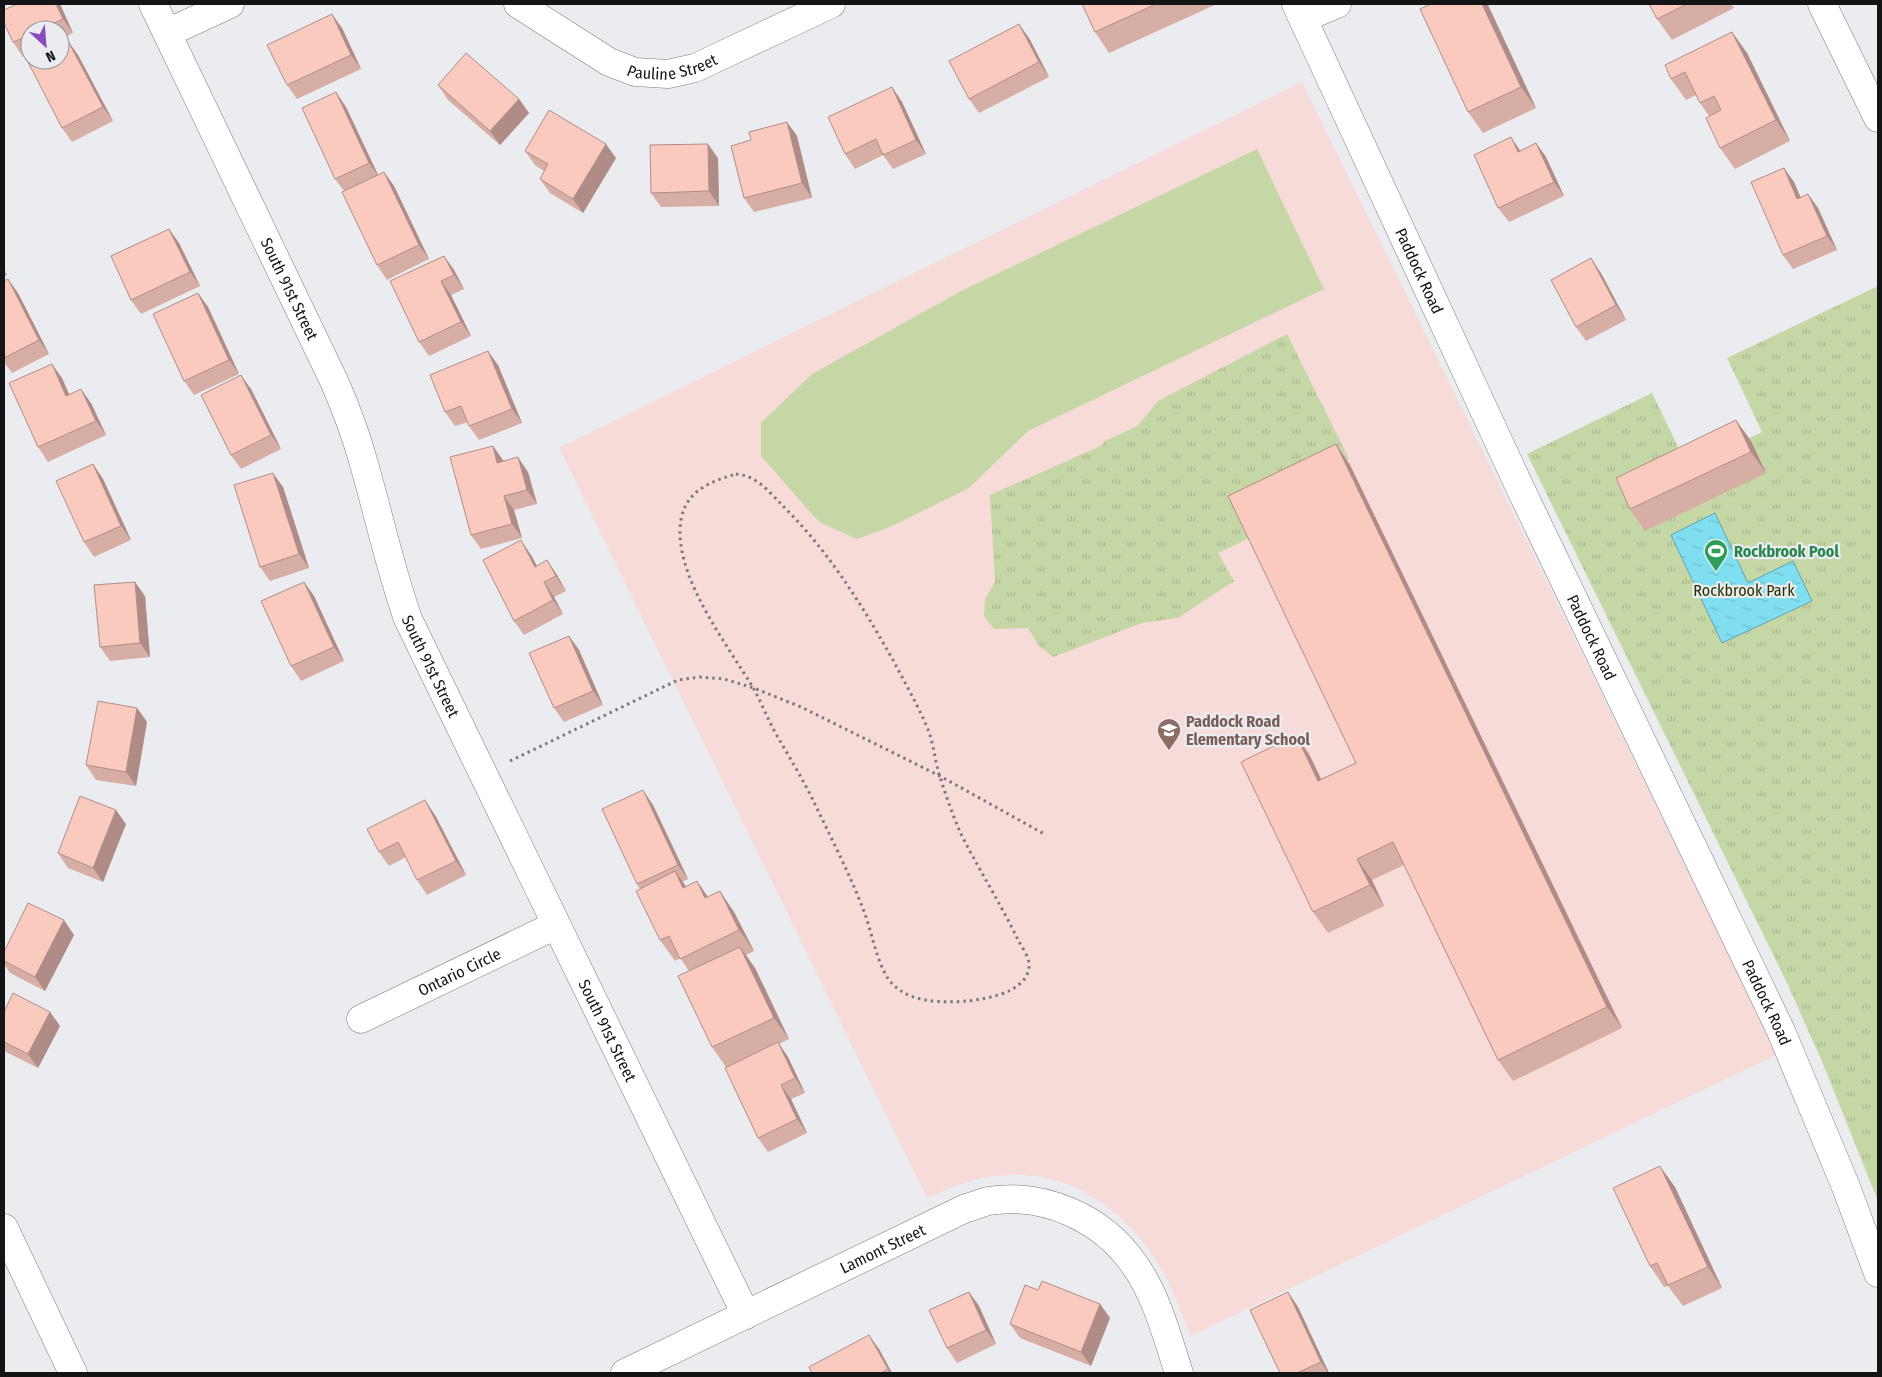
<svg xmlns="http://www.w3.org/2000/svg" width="1882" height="1377" viewBox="0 0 1882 1377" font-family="'Fira Sans Condensed',sans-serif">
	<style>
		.education { fill: #f6dbd8 }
		.grass { fill: url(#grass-tufts) }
		.pitch { fill: #c6d7a6 }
		.water { fill: url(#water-ripples); stroke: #5fa2ae }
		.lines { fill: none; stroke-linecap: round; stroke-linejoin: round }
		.street-casing { stroke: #797a7e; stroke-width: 29 }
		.path { stroke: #797a7c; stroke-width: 3; stroke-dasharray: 2.5 4; stroke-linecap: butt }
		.street { stroke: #fff; stroke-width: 28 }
		.wall { fill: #d7aea4 }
		.shaded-wall { fill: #af8d86 }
		.building { fill: #facabf; stroke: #af8d86 }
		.labels { text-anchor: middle; stroke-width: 4.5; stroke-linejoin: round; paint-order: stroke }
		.street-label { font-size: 16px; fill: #131415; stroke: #ebecf0 }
		.leisure-label { font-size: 16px; font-weight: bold; fill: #27864d; stroke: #ebecf0; text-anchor: start }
		.park-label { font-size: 16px; fill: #263300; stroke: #ebecf0 }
		.education-label { font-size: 16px; font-weight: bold; fill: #785e54; stroke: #ebecf0; text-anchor: start }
	</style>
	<defs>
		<pattern id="grass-tufts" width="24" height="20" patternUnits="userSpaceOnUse" patternTransform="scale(1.25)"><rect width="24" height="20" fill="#c6d7a6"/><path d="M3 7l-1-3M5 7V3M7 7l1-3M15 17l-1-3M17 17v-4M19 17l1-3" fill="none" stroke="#a9b88e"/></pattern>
		<pattern id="water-ripples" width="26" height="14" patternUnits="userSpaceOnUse" patternTransform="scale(1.25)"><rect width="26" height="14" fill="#7fdff0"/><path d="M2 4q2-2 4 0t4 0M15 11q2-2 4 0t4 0" fill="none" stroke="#6dbecd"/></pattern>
	</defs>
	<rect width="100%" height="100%" fill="#ebecf0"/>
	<path class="education" d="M1302,82l476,972 -587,282 -23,-55 -12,-21 -16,-22 -19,-20 -23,-18 -27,-15 -29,-8 -29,-3 -32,4 -27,8 -27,12 -368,-750z"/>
	<path class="grass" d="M1878,286v915l-55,-137 -35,-79 -261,-531 125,-61 36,74 74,-35 -35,-74z
		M1287,334l62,125 -112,54 12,25 -31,15 16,28 -56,37 -36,5 -89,34 -14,-11 -11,-18 -34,1 -10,-13 1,-17 10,-17 -5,-87 113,-50v-3l34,-16 21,-25z"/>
	<path class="pitch" d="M1257,149l67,140 -296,142 -59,57 -79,39 -33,12 -38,-17 -58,-66v-33l51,-49 149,-83z"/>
	<path class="water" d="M1715,513l33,70 45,-22 19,40 -90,42 -51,-108z"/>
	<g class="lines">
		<g class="street-casing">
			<g id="street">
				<path id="s1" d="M153,4l181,377c12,27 22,54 30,83 15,52 26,104 44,155l338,696"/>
				<path id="s2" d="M518,4l91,58 26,10 33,2 27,-6 136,-64"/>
				<path id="s3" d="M1296,4l226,488 259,539 65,156 32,86"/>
				<path d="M1822,4l56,114"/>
				<path d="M1303,18l34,-14"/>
				<path d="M167,33l63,-29"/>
				<path id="s4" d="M361,1019l195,-94"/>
				<path d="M4,1228l69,145"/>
				<path id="s5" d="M625,1373l341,-165c8,-2 15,-5 22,-7 56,-9 114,17 146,63 23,32 33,73 45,109"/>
			</g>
		</g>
		<path class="path" d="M736,474c4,1 9,1 13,3 14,6 25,20 35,30 45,45 78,98 109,153 12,23 26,47 36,72 5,14 6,30 11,45 6,19 13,39 21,57 18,36 40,70 57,106 4,7 11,17 11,24 1,12 -8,20 -18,26 -26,13 -85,18 -110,1 -5,-3 -11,-9 -14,-14 -11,-19 -15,-43 -22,-63 -15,-40 -35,-78 -53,-116 -11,-22 -24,-43 -36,-64 -9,-16 -15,-33 -24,-48 -26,-43 -73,-104 -72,-156 1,-36 25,-47 56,-56z
			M510,761l168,-81 22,-3 24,2 30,9 47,19 139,69 106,59"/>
		<use href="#street" class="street"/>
	</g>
	<path class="wall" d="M17,4h43l13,29 -13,7v-10h-30v24l-7,3 -10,-15z
		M1082,4h135l-108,49 -14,-21z
		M1649,4h82l3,4 -62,32 -15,-21z
		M1488,5l48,103 -53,25 -15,-21z
		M342,28l19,41 -64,30 -10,-14z
		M1732,32l15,21 43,88 -55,28 -15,-21 -11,-32 -9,-13 -4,-8 -10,5 -15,-21z
		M1029,38l20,39 -70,36 -10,-14z
		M68,41l10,14 35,66 -41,21 -10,-14z
		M438,85l81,14 10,14 -29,32 -52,-45z
		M892,87l10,15 24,52 -33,15 -10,-14 -28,14 -10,-15z
		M346,107l32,68 6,-3 10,14 35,73 -42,21 -10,-15 -33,-74 -9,-12z
		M787,122l10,14 15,62 -58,14 -10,-14 7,-58z
		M1536,143l10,14 18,39 -55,26 -11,-14 22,-57z
		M525,151l91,7 -33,55 -33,-20 -10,-14 4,-8 -9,-6z
		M718,158l1,48 -58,1 -10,-14z
		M1784,168l10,14 7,16 17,10 19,42 -44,19 -10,-14z
		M169,229l10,14 21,43 -59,28 -10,-14z
		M444,256l10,14 10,19 -13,6 20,41 -42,20 -10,-14z
		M4,268l3,7 -3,2z
		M1601,273l25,47 -40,21 -10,-14z
		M18,293l31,61 -37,19 -8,-11v-4z
		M198,293l10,14 31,67 -45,21 -10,-14z
		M498,365l24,58 -43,17 -10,-14 -1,-4 -13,4 -10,-14z
		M62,378l7,17 22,8 15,32 -58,27 -10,-15z
		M251,389l30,60 -40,20 -10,-14z
		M1751,441l15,32 -121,58 -15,-22z
		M1336,444l14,21 272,563 -109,53 -15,-21 -94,-195 -32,15 12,26 -56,27 -15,-21 -17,-177 14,21 11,23 35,-16z
		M493,446l10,16 25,10 9,32 -23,6 8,28 -41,11 -10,-14z
		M93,464l10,15 28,61 -37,17 -10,-15z
		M283,487l26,81 -39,13 -10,-14z
		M531,555l6,11 10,-6 10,15 9,16 -12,6 9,17 -39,21 -10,-14z
		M304,582l10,14 30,65 -43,20 -10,-15z
		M145,596l5,61 -40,4 -10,-14z
		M569,636l10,14 24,55 -39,17 -10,-14z
		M137,708l10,14 -11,64 -40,-6 -10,-15z
		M653,805l35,74 -6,3 4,5 11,-6 11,16 26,15 20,39 -8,4 9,13 34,71 -10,5 9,13 17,36 -14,6 16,34 -39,19 -10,-14 -32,-71 -14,-20 -23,-76 -9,-13 -5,3 -15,-21 -20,-51 -3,-5z
		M435,815l31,60 -39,20 -10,-15 -11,-23 -17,9 -10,-14z
		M126,824l-23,58 -35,-14 -10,-15z
		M74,935l-29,56 -35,-18 -6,-9v-12z
		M4,1012h46l10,14 -22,42 -34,-17z
		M1675,1187l47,101 -39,18 -15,-20 -4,1 -14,-21z
		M1038,1290l62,14 10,14 -19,48 -71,-28 -10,-14z
		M969,1292l10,14 17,38 -39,19 -10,-15z
		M1288,1292l10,15 31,66h-49z
		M879,1349l13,24h-80z"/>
	<path class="shaded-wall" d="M56,4h4l13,29 -10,-14z
		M1482,4h5l1,1 48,103 -15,-21z
		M332,14l10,14 19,41 -10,-14z
		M1019,24l10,14 20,39 -10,-15z
		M1732,32l15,21 43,88 -14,-21z
		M68,41l10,14 35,66 -10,-14z
		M892,87l10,15 24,52 -10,-14z
		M336,92l10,15 33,70 -10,-14z
		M519,99l10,14 -29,32 -10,-14z
		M787,122l10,14 15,62 -10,-15z
		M1511,137l10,15h-3z
		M1536,143l10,14 18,39 -10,-14z
		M606,144l10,14 -33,55 -10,-14z
		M708,144l10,14 1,48 -10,-15z
		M1784,168l10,14 13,31 -10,-14z
		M384,172l10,14 35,73 -10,-14z
		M1808,194l10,14 19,42 -10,-14z
		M169,229l10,14 21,43 -10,-14z
		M444,256l10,14 10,19 -10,-14z
		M1591,258l10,15 25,47 -10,-15z
		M8,279l10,14 31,61 -10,-14z
		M441,281l10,14 20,41 -10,-14z
		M198,293l10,14 31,67 -10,-14z
		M488,351l10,14 24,58 -10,-14z
		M52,364l10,14 14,32 -10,-14z
		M241,375l10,14 30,60 -10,-14z
		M81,389l10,14 15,32 -10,-14z
		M1736,420l15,21 15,32 -15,-21z
		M1336,444l14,21 272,563 -15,-21z
		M493,446l10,14 4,18 -10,-15z
		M518,457l10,15 9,32 -10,-14z
		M93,464l10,15 28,61 -10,-14z
		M273,473l10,14 26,81 -10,-14z
		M504,496l10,14 8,28 -10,-14z
		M521,540l10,15 14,26 -10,-14z
		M547,560l10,15 9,16 -10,-15z
		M135,582l10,14 5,61 -10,-14z
		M304,582l10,14 30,65 -10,-14z
		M544,582l10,15 9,17 -10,-14z
		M569,636l10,14 24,55 -10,-14z
		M137,708l10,14 -11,64 -10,-14z
		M1296,735l14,21 22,46 -14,-21z
		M643,790l10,15 35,74 -10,-14z
		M425,800l10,15 31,60 -10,-14z
		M116,810l10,14 -23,58 -10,-14z
		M1357,859l15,21 12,26 -14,-21z
		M675,871l15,21 -7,-4z
		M697,881l14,21 -6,-4z
		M720,891l14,21 20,39 -15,-21z
		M64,920l10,15 -29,56 -10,-14z
		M740,947l15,21 34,71 -15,-21z
		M50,1012l10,14 -22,42 -10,-14z
		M778,1042l10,15 17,36 -10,-15z
		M781,1085l10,14 16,34 -10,-14z
		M1660,1166l15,21 47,101 -14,-21z
		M969,1292l10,14 17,38 -10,-14z
		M1288,1292l10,15 31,66h-1l-7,-11z
		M1100,1304l10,14 -19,48 -10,-14z
		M869,1335l10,14 13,24h-2l-2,-4z"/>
	<path class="building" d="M17,4h39l7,15 -23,11h-10v5l-17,7 -9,-19v-13z
		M1082,4h74l-61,28z
		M1431,4h51l39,83 -53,25 -48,-103z
		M1649,4h38l-30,15z
		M332,14l19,41 -64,30 -20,-40z
		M1019,24l20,38 -70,37 -20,-38z
		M1732,32l44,88 -56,28 -14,-30 15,-8 -7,-14 -14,7 -15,-31 -14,7 -6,-14z
		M68,41l35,66 -41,21 -34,-66 3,-2h29v-15z
		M466,53l53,46 -29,32 -52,-46z
		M892,87l24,53 -33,15 -7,-16 -31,15 -17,-37z
		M336,92l33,71 -34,16 -33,-71z
		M549,110l57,34 -33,55 -33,-20 8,-15 -23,-13z
		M787,122l15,61 -58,15 -13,-52 20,-6 -2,-8z
		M1511,137l7,15 18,-9 18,39 -56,26 -24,-53z
		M708,144l1,47 -58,2 -1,-48z
		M1784,168l13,31 11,-5 19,42 -44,19 -32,-73z
		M384,172l35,73 -42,20 -35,-73z
		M169,229l21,43 -59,28 -20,-44z
		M444,256l10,19 -13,6 20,41 -42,20 -29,-61z
		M1591,258l25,47 -40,22 -25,-47z
		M8,279l31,61 -35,18v-77z
		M198,293l31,67 -45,21 -31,-67z
		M488,351l24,58 -43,17 -8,-20 -16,6 -15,-37z
		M52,364l14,32 15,-7 15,32 -58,26 -29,-64z
		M241,375l30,60 -40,20 -30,-60z
		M1736,420l15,32 -121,57 -14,-31z
		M1336,444l271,563 -109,53 -105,-218 -36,17 13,26 -57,27 -72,-150 55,-27 22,46 38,-18 -128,-267z
		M493,446l4,17 21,-6 9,33 -23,6 8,28 -41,11 -21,-78z
		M93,464l28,62 -37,16 -28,-61z
		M273,473l26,81 -39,13 -26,-82z
		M521,540l14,27 12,-7 9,16 -12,6 9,18 -39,21 -31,-61z
		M135,582l5,61 -40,4 -6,-62z
		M304,582l30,65 -43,19 -30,-65z
		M569,636l24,55 -39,17 -25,-55z
		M98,701l39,7 -11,64 -40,-7z
		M643,790l35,75 -41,19 -35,-75z
		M80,796l36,14 -23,58 -35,-15z
		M425,800l31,61 -39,19 -19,-38 -19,10 -12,-23z
		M675,871l8,17 14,-7 8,17 15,-7 19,39 -59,29 -11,-23 -9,4 -24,-49z
		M28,903l36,17 -29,57 -31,-16v-9z
		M740,947l34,71 -62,29 -34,-71z
		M13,993l37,19 -22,42 -24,-12v-30z
		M778,1042l17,36 -14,7 16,34 -39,19 -33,-70z
		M1660,1166l48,101 -40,18 -11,-22 -7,3 -37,-78z
		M1042,1281l58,23 -19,48 -71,-28 15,-39 13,5z
		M969,1292l17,38 -39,18 -18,-38z
		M1288,1292l33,70 -24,11h-17l-30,-63z
		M869,1335l19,34 -7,4h-69l-3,-6z"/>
	<defs>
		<g id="stadium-pin" transform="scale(1.25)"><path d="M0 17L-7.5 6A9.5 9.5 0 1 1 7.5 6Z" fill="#2e9e5b" stroke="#ebecf0"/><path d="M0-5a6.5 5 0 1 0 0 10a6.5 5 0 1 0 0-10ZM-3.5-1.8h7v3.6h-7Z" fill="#fff"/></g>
		<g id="school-pin" transform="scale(1.25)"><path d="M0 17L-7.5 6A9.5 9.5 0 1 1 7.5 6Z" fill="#8d6e63" stroke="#ebecf0"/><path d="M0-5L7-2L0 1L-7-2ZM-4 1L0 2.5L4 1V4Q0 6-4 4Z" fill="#fff"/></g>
	</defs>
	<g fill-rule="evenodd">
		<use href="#stadium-pin" x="1716" y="551"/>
		<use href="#school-pin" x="1169" y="730"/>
	</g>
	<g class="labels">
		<g class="street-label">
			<text dy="6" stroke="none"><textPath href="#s2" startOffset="174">Pauline Street</textPath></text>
			<text dy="6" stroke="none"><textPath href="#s3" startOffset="294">Paddock Road</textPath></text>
			<text dy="6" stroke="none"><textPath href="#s1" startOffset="316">South 91st Street</textPath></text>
			<text dy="6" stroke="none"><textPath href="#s3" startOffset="699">Paddock Road</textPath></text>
			<text dy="6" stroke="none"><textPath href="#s1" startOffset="720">South 91st Street</textPath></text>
			<text dy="6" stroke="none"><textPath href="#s4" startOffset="109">Ontario Circle</textPath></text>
			<text dy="6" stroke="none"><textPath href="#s3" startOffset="1104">Paddock Road</textPath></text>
			<text dy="6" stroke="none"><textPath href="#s1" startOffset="1125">South 91st Street</textPath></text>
			<text dy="6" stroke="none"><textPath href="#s5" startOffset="286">Lamont Street</textPath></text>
		</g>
		<g class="leisure-label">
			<text x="1734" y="557">Rockbrook Pool</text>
		</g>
		<g class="park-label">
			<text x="1744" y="596">Rockbrook Park</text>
		</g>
		<g class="education-label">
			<text x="1186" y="727">Paddock Road<tspan x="1186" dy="18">Elementary School</tspan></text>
		</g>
	</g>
	<rect width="1882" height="1377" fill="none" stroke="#131415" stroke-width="10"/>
	<g transform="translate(45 45) rotate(154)"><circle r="24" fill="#ebecf0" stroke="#959698"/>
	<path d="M0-4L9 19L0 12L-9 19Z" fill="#8a4bc0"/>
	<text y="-8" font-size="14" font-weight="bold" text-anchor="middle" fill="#131415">N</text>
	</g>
</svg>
